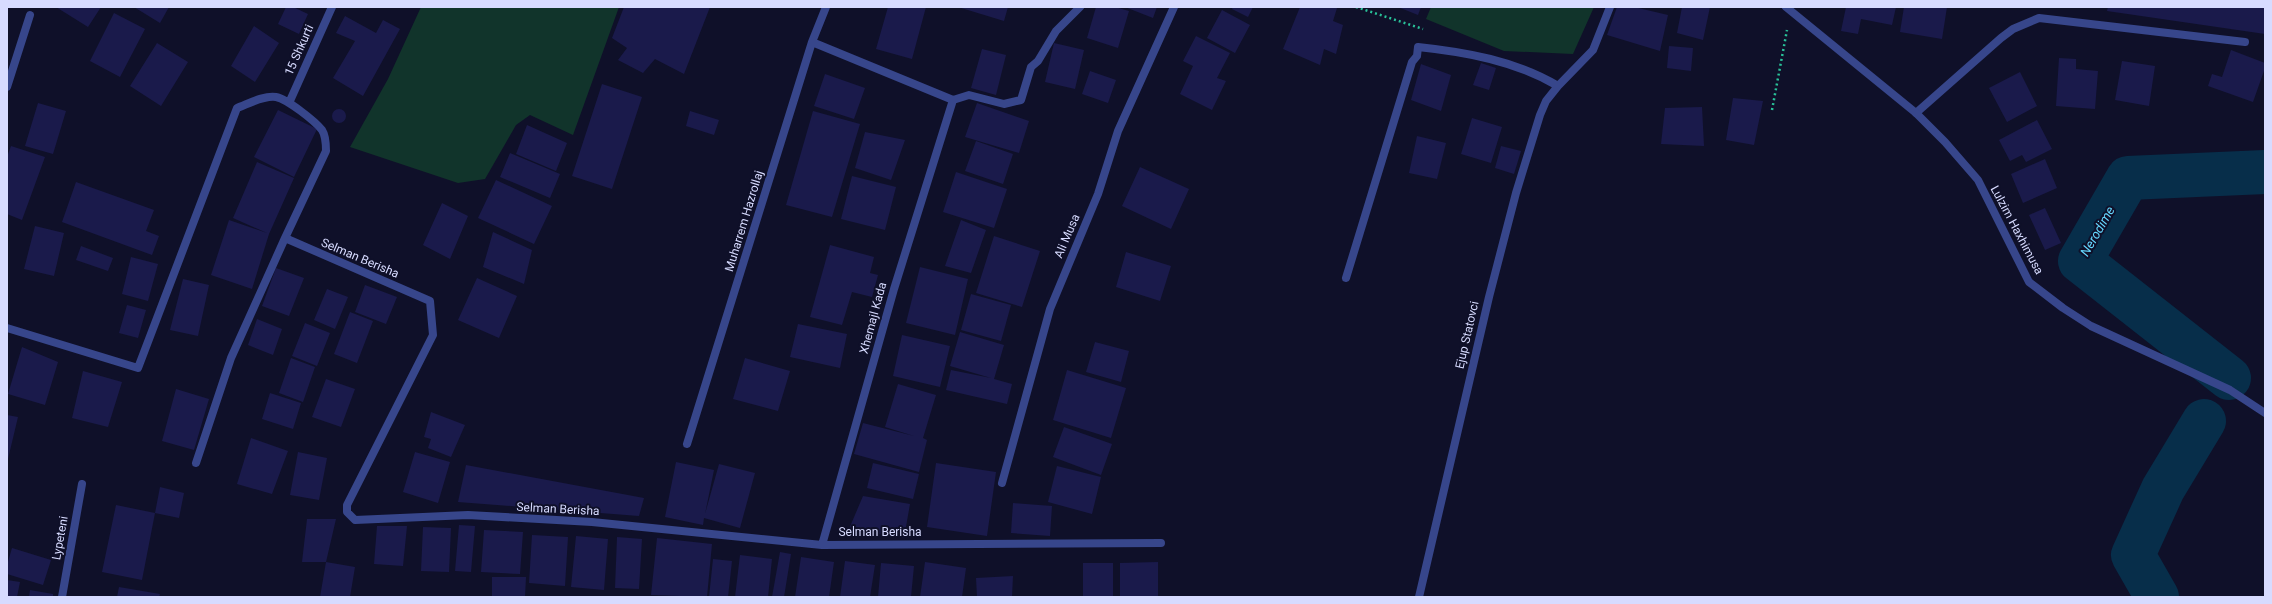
<svg xmlns="http://www.w3.org/2000/svg" width="2272" height="604" viewBox="0 0 2272 604" font-family="Roboto,sans-serif">
	<style>
		.green { fill: #11342b }
		.lines { fill: none; stroke-linecap: round; stroke-linejoin: round }
		.river { stroke: #072e4a; stroke-width: 44 }
		.building { fill: #1a1a4b }
		.path { stroke: #29c198; stroke-width: 2.5; stroke-dasharray: 2 3; stroke-linecap: butt }
		.lane { stroke: #37468b; stroke-width: 8 }
		.street { stroke: #37468b; stroke-width: 8 }
		.labels { text-anchor: middle; stroke-width: 4; stroke-linejoin: round; paint-order: stroke }
		.street-label { font-size: 12px; fill: #d7dbff; stroke: #0f1029 }
		.water-label { font-size: 13px; font-style: italic; fill: #65d8ff; stroke: #0f1029 }
	</style>
	<rect width="100%" height="100%" fill="#0f1029"/>
	<path class="green" d="M421,7h198l-46,128 -43,-20 -14,10 -31,54 -27,4 -108,-36 38,-68z
		M1431,7h163l-21,47 -69,-3 -78,-32z"/>
	<g class="lines">
		<path class="river" d="M2229,378l-149,-117 48,-83 137,-6
			M2157,597l-24,-42 30,-66 41,-68"/>
	</g>
	<path class="building" d="M56,7h45l-13,20z
		M134,7h35l-9,16z
		M286,7h7l15,7 -9,20 -21,-10z
		M624,7h86l-26,67 -29,-15 -12,14 -25,-13 9,-12 -15,-10z
		M888,7h38l-14,52 -36,-10z
		M958,7h50l-4,14z
		M1096,7h19l14,4 -11,37 -31,-10z
		M1125,7h32l-4,11z
		M1233,7h20l-5,10 -16,-8z
		M1300,7l37,1 -4,13 10,4 -7,29 -12,-5 -4,16 -37,-16z
		M1398,7h23l-3,8z
		M1617,7h17l34,8 -8,36 -53,-16z
		M1682,7h28l-7,33 -26,-7z
		M1846,7h50l-4,18 -31,-6 -3,15 -17,-3z
		M1904,7h43l-5,32 -42,-7z
		M2108,7h157v27l-158,-23z
		M1222,10l28,15 -15,28 -28,-15z
		M114,13l31,16 -25,48 -30,-16z
		M345,16l31,17 7,-13 17,9 -37,67 -30,-18 22,-37 -19,-8z
		M254,26l25,17 -24,39 -24,-16z
		M1196,36l34,17 -13,25 9,3 -14,29 -32,-16 13,-28 -10,-5z
		M157,43l31,19 -27,44 -31,-20z
		M1054,43l30,7 -9,39 -30,-7z
		M1669,46l24,2 -2,23 -24,-3z
		M982,49l24,6 -10,40 -25,-7z
		M2231,50l34,13v5l-12,34 -45,-16 4,-12 10,3z
		M2059,58l17,1v10l22,2 -3,38 -39,-3z
		M2122,61l33,5 -6,40 -34,-6z
		M1481,63l15,5 -7,22 -16,-5z
		M1421,64l30,11 -10,36 -30,-11z
		M1090,71l26,9 -8,23 -26,-9z
		M2020,72l17,34 -30,16 -18,-34z
		M825,74l40,14 -11,31 -40,-13z
		M602,84l40,13 -30,92 -40,-13z
		M1733,98l30,3 -9,44 -28,-5z
		M38,103l28,8 -13,43 -28,-8z
		M977,103l52,18 -10,32 -54,-16z
		M1702,107l2,39 -43,-2 4,-36z
		M332 116a7 7 0 1 1 14 0a7 7 0 1 1-14 0Z
		M278,110l39,19 -23,48 -40,-20z
		M690,111l29,9 -5,15 -28,-9z
		M813,111l47,13 -28,93 -46,-12z
		M1472,118l30,9 -11,36 -30,-9z
		M2037,120l15,29 -26,13 -4,-7 -12,6 -11,-21z
		M527,125l40,18 -11,28 -40,-17z
		M865,132l40,8 -14,40 -36,-12z
		M1417,136l29,7 -9,36 -28,-6z
		M976,141l37,13 -10,30 -38,-13z
		M11,146l34,11 -23,63 -15,-6v-57z
		M1501,146l20,5 -7,23 -19,-6z
		M510,153l50,21 -10,24 -50,-21z
		M2045,159l12,29 -34,15 -12,-29z
		M257,162l37,16 -25,56 -17,55 -41,-14 18,-55 38,13 -34,-15z
		M1140,167l49,22 -18,40 -49,-23z
		M956,172l51,17 -13,39 -51,-16z
		M852,176l44,11 -11,43 -44,-11z
		M496,180l56,26 -18,38 -56,-26z
		M76,182l78,28 -8,21 13,5 -7,19 -90,-33z
		M442,203l26,13 -18,43 -27,-14z
		M2045,208l16,35 -16,7 -16,-35z
		M961,220l25,10 -15,43 -26,-7z
		M35,226l29,7 -10,43 -30,-7z
		M493,232l39,18 -8,34 -41,-17z
		M994,236l46,15 -18,56 -46,-14z
		M830,245l44,12 -4,16 8,2 -6,22 -20,-5 -10,33 -32,-8z
		M81,246l32,12 -5,13 -32,-11z
		M1126,252l45,14 -11,35 -44,-14z
		M131,257l27,7 -10,37 -26,-7z
		M920,267l48,12 -13,56 -49,-12z
		M276,268l28,10 -15,38 -27,-10z
		M477,278l40,18 -18,42 -41,-18z
		M183,279l26,6 -11,51 -28,-6z
		M365,285l32,12 -11,27 -31,-12z
		M327,289l21,8 -13,32 -21,-9z
		M971,294l40,11 -10,36 -40,-11z
		M127,305l19,5 -8,28 -19,-5z
		M350,312l23,9 -16,42 -23,-9z
		M257,319l25,10 -9,26 -25,-10z
		M305,323l25,10 -13,33 -25,-10z
		M798,324l49,10 -7,34 -50,-11z
		M960,332l44,13 -10,34 18,5 -5,20 -61,-14 5,-20 40,8 -41,-12z
		M902,335l48,11 -10,41 -47,-11z
		M1095,342l34,9 -8,31 -35,-10z
		M22,347l36,15 -13,43 -37,-11z
		M291,358l24,9 -12,35 -24,-9z
		M745,358l45,13 -12,40 -45,-12z
		M1067,370l59,18 -15,50 -58,-18z
		M83,371l39,11 -14,45 -36,-9z
		M326,379l29,10 -14,38 -29,-10z
		M898,384l38,11 -13,43 4,2 -8,32 -65,-18 9,-31 51,13 -29,-9z
		M176,389l33,10 -15,51 -32,-9z
		M270,393l31,10 -8,26 -31,-10z
		M431,412l34,13 -14,32 -23,-9 3,-9 -7,-2z
		M7,415l11,2 -10,42h-1z
		M1064,427l48,17 -11,31 -48,-18z
		M251,438l37,13 -16,43 -35,-10z
		M298,452l29,6 -8,42 -29,-5z
		M415,452l35,10 -12,41 -35,-11z
		M676,462l38,8 -9,44 14,-50 36,9 -15,55 -36,-10 -1,7 -38,-8z
		M873,463l46,11 -6,25 -46,-11z
		M936,463l60,9 -9,64 -60,-9z
		M466,465l178,33 -5,18 -181,-14z
		M1057,466l44,11 -9,37 -44,-12z
		M160,487l24,6 -5,25 -24,-5 -13,67 -40,-8 14,-67 39,8z
		M863,496l47,8 -6,34 -55,-9z
		M1013,503l39,3 -2,30 -39,-3z
		M307,519h29l-10,43h-24z
		M459,525l16,1 -4,46 -16,-1z
		M377,526h30l-4,40 -29,-2z
		M423,527l28,1 -2,44 -28,-1z
		M484,530l39,2 -3,42 -39,-2z
		M532,535l36,2 -3,49 -36,-3z
		M576,536l32,3 -4,51 -33,-3z
		M617,537l25,2 -3,50 -24,-1z
		M657,538l55,6 -5,53 -56,-2z
		M12,548l39,12 -8,25 -36,-11v-9z
		M780,552l11,2 -7,43h-12z
		M740,555l32,4 -4,38h-33z
		M801,557l33,5 -5,35h-34z
		M713,559l19,2 -4,36h-19z
		M845,561l30,4 -5,32h-30z
		M326,562l29,5 -5,30h-30z
		M925,562l41,6 -4,29h-42z
		M1158,562v35h-38v-34z
		M881,563l33,3 -3,31h-33z
		M1083,563h30v34h-30z
		M1013,576l-1,21h-35l-1,-19z
		M492,577h34l-1,20h-33z
		M7,580l13,2 -3,15h-10z
		M119,587l41,7 -1,3h-42z
		M30,590l23,4v3h-24z"/>
	<g class="lines">
		<path class="path" d="M1356,7l67,22
			M1772,110l15,-80"/>
		<path class="lane" d="M1916,113l85,-75 12,-9 26,-11 206,24"/>
		<path class="street" d="M1786,7l130,106 29,29 33,38 51,102 34,26 28,18 139,64 35,23
			M812,42l141,58 -59,189 -72,256
			M7,87l23,-72
			M953,100l16,-5 35,9 17,-4 10,-33 7,-6 18,-30 24,-24
			M289,103l43,-96
			M1346,278l66,-216 5,-6 1,-9c48,5 98,14 140,39
			M7,328l131,40 99,-260c11,-4 27,-13 39,-11 11,2 39,24 46,33 4,6 4,15 4,21l-41,87 145,63 3,34 -86,170v7l8,8 113,-5 124,7 230,23 339,-2
			M687,444l125,-402 14,-35
			M196,463l35,-105 54,-120
			M1002,483l48,-174 48,-115 20,-63 56,-124
			M62,597l20,-113
			M1419,597l70,-300 27,-104 24,-78 6,-14 12,-15 35,-36 17,-43"/>
	</g>
	<g class="labels">
		<g class="street-label">
			<text transform="translate(299 50) rotate(-66)" y="4">15 Shkurti</text>
			<text transform="translate(744 221) rotate(-73)" y="4">Muharrem Hazrollaj</text>
			<text transform="translate(2017 230) rotate(62)" y="4">Lulzim Haxhimusa</text>
			<text transform="translate(1067 236) rotate(-67)" y="4">Ali Musa</text>
			<text transform="translate(360 258) rotate(23)" y="4">Selman Berisha</text>
			<text transform="translate(873 318) rotate(-75)" y="4">Xhemajl Kada</text>
			<text transform="translate(1467 335) rotate(-77)" y="4">Ejup Statovci</text>
			<text transform="translate(558 509) rotate(3)" y="4">Selman Berisha</text>
			<text x="880" y="536">Selman Berisha</text>
			<text transform="translate(60 538) rotate(-80)" y="4">Lypeteni</text>
		</g>
		<g class="water-label">
			<text transform="translate(2097 231) rotate(-60)" y="5">Nerodime</text>
		</g>
	</g>
	<rect width="2272" height="604" fill="none" stroke="#d7dbff" stroke-width="16"/>
</svg>
